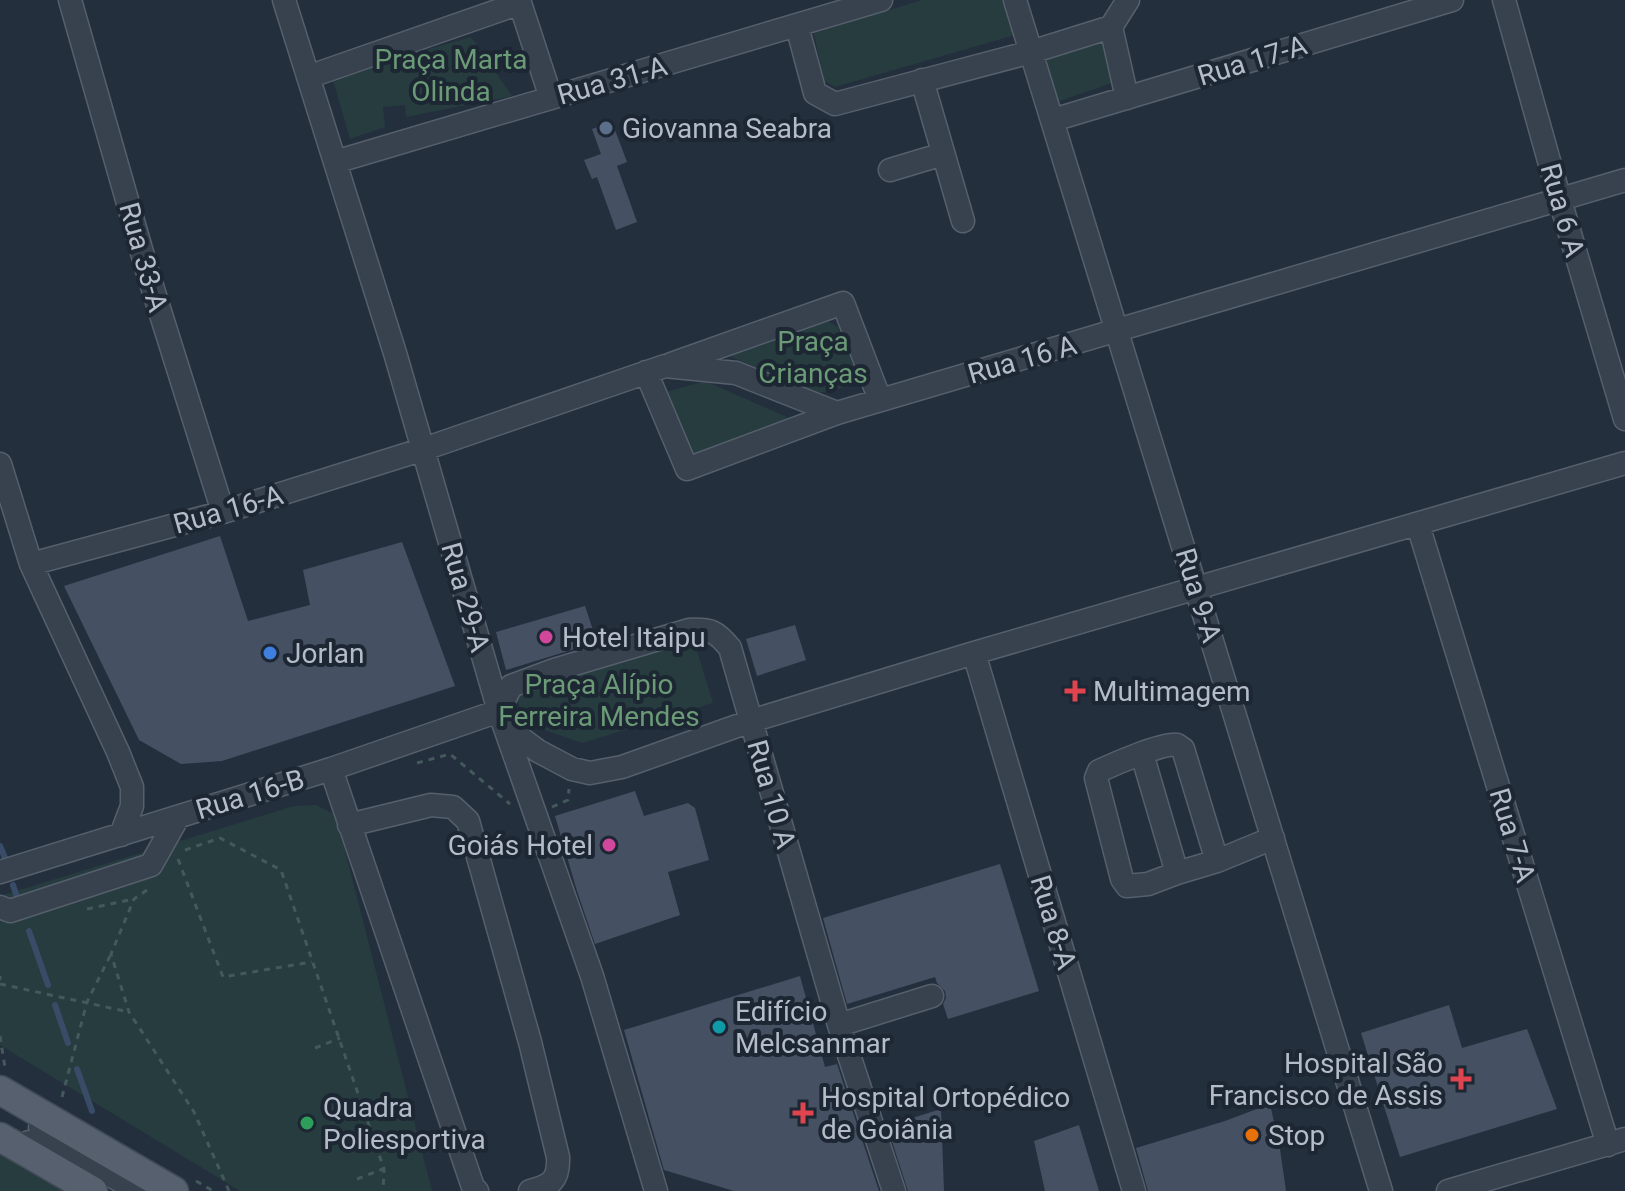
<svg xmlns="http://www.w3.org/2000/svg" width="1625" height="1191" viewBox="0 0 1625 1191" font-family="Roboto,sans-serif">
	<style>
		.green { fill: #263c3f }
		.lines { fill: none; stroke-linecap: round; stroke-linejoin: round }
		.stream { stroke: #394c67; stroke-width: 6 }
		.building { fill: #455162 }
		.minor-casing { stroke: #565f6c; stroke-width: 25 }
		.major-casing { stroke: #414a57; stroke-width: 31 }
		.path { stroke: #44595c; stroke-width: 3; stroke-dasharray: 6 6; stroke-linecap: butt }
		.minor { stroke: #38414e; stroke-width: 22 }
		.major { stroke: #56606e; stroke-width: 28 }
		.service-dot { fill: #5c6f8a; stroke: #1d2633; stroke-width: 3 }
		.hotel-dot { fill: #d1479c; stroke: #1d2633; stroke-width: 3 }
		.shop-dot { fill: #3f7fe0; stroke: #1d2633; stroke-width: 3 }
		.health-dot { fill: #e0444e; stroke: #1d2633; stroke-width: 3 }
		.culture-dot { fill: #0f9aa8; stroke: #1d2633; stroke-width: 3 }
		.leisure-dot { fill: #2e9e5b; stroke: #1d2633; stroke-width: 3 }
		.food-dot { fill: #e8710a; stroke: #1d2633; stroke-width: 3 }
		.labels { text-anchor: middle; stroke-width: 8; stroke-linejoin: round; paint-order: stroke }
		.park-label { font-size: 28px; fill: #6b9a76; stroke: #1d2633 }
		.street-label { font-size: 28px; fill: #b4bcc9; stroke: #1d2633 }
		.poi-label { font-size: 28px; fill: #b4bcc9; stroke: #1d2633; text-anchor: start }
	</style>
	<rect width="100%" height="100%" fill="#242f3e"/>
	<path class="green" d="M922,0h82l11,35 -180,52 -11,-6 -10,-48z
		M471,37l41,59 -106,21 -1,-12 -22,2 2,20 -35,12 -18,-62z
		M1102,40l10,43 -58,20 -15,-46z
		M822,318l16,9 22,57 -47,10 -92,-42z
		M705,381l98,43 -115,34 -22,-66z
		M692,634l21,69 -131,40 -37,-13 -24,-19 -8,-24z
		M316,805l20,10 96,376h-192l-240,-146v-149l294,-90z
		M0,1150l66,41h-66z"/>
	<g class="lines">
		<path class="stream" d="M0,846l5,12
			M13,885l4,12
			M29,931l19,54
			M55,1005l13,38
			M77,1069l15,42"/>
	</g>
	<path class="building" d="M612,122l15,40 -10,4 20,56 -21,8 -19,-53 -5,2 -8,-19 17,-6 -9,-25z
		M220,536l28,85 62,-16 -7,-35 99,-28 53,144 -233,75 -41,3 -42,-24 -75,-154z
		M585,606l12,36 -91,28 -10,-38z
		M795,625l11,35 -49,16 -11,-37z
		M635,791l9,25 44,-13 7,5 14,52 -41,12 12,43 -85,29 -18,-53 -22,-75z
		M1000,864l39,127 -91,28 -5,-15 3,-6 -1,-7 -8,-8 -2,-6 -88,27 -24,-86z
		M800,976l25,91 12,-3 42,127h-145l-70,-21 -40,-140z
		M1449,1005l13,43 65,-19 30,80 -157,48 -39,-124z
		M1270,1104l10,45 6,42h-138l-12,-43 89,-27z
		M941,1109l3,82h-36l-21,-65z
		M1079,1125l20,66h-54l-11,-50z"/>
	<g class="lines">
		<g class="minor-casing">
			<path id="minor" d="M70,0l77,270 76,242
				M284,0l111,353 104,358 93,265 64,215
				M1015,0l366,1191
				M1504,0l56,200 65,219
				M797,26l18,67 20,11 196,-52 80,-25
				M308,77l212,-74 31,95
				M922,80l41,141
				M1127,98l-16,-71 17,-27
				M1053,120l399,-120
				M335,162l546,-162
				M890,170l53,-16
				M671,364l172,-61 37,97
				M646,372l41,97 150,-56
				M0,464l31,100 87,188 14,35v19l-11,29
				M1418,525l190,620
				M31,564l192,-52 201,-63 241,-83 71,7 101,40 788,-233
				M974,653l160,538
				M499,711l12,-25 43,-16 135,-40c22,-1 27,1 41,18l109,377 55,166
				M507,721l15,18 16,12 34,18 18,4 32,-6 129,-46 223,-68 651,-190
				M1142,754l35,119 -29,11 -21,2 -5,-7 -26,-101 3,-7c13,-6 65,-29 78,-26 2,1 4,3 6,4l34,112 56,-23
				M331,769l142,418 4,4
				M349,825l82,-20 22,2 15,14 62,221 28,115c1,24 -7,28 -28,34
				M0,872l331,-103 168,-58
				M1177,873l40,-12
				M0,907l10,4 141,-46 27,-48
				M839,1025l93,-29
				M29,1142l13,7 49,15 -51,-37
				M91,1164l47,27
				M1448,1191l177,-52"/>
		</g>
		<g class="major-casing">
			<path id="major" d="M0,1090l174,101
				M0,1137l93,54"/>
		</g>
		<path class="path" d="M417,763l33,-9 60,50
			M552,807l16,-7 1,-11
			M185,850l35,-12 61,32 103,299 -1,22
			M178,859l45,118 89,-15
			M147,890l-13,9 -23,55 18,58 65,100 35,79
			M87,909l47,-10
			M0,976v4
			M0,984l129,28
			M0,1036l5,32
			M315,1048l25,-10
			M62,1097l25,-95 24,-48
			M357,1179l26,-10
			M196,1181l17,10"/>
		<use href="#minor" class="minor"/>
		<use href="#major" class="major"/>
	</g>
	<circle class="service-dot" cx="606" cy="128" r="8"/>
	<g class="hotel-dot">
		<circle cx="546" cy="637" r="8"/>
		<circle cx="609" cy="845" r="8"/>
	</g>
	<circle class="shop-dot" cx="270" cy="653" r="8"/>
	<g class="health-dot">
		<path d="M1071 679h8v8h8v8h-8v8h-8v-8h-8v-8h8z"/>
		<path d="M1457 1067h8v8h8v8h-8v8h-8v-8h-8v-8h8z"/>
		<path d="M799 1101h8v8h8v8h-8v8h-8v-8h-8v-8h8z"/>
	</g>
	<circle class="culture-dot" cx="719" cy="1027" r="8"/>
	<circle class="leisure-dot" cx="307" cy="1123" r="8"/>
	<circle class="food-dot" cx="1252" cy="1135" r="8"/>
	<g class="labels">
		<g class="park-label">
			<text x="451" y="69">Praça Marta<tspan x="451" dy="32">Olinda</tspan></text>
			<text x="813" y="351">Praça<tspan x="813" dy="32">Crianças</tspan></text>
			<text x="599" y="694">Praça Alípio<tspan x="599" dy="32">Ferreira Mendes</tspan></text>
		</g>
		<g class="street-label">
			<text transform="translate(1252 60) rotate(-17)" y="10">Rua 17-A</text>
			<text transform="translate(612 80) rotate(-16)" y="10">Rua 31-A</text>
			<text transform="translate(1563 210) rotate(74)" y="10">Rua 6 A</text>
			<text transform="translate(144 257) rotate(74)" y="10">Rua 33-A</text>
			<text transform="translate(1022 359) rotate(-16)" y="10">Rua 16 A</text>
			<text transform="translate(228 509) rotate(-16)" y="10">Rua 16-A</text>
			<text transform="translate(1199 595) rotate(73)" y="10">Rua 9-A</text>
			<text transform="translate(466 597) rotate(74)" y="10">Rua 29-A</text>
			<text transform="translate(250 794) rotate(-17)" y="10">Rua 16-B</text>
			<text transform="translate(772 794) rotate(74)" y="10">Rua 10 A</text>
			<text transform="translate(1513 835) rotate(73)" y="10">Rua 7-A</text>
			<text transform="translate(1054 922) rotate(73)" y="10">Rua 8-A</text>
		</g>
		<g class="poi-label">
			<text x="622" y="138">Giovanna Seabra</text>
			<text x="562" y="647">Hotel Itaipu</text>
			<text x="286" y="663">Jorlan</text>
			<text x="1093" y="701">Multimagem</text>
			<text x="593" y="855" text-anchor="end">Goiás Hotel</text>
			<text x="735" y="1021">Edifício<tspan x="735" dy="32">Melcsanmar</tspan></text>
			<text x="1443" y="1073" text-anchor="end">Hospital São<tspan x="1443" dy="32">Francisco de Assis</tspan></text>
			<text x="821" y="1107">Hospital Ortopédico<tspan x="821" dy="32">de Goiânia</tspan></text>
			<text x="323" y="1117">Quadra<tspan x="323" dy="32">Poliesportiva</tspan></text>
			<text x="1268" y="1145">Stop</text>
		</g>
	</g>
</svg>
